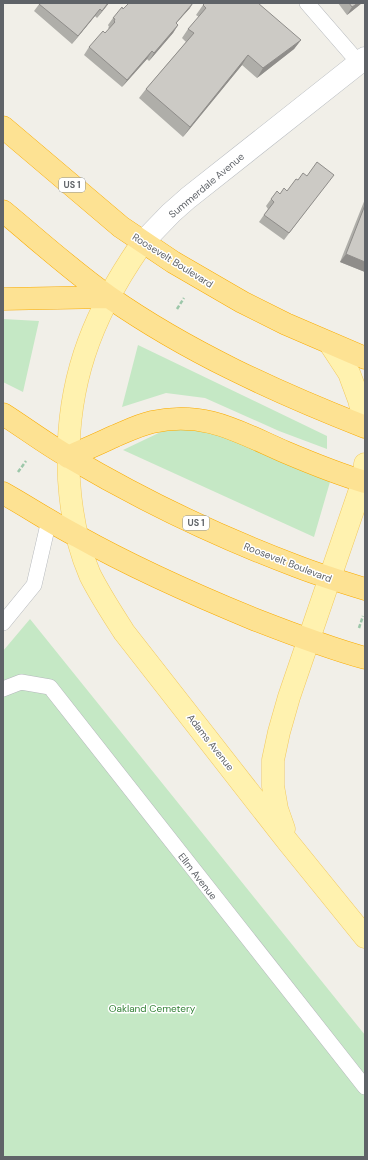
<svg xmlns="http://www.w3.org/2000/svg" width="368" height="1160" viewBox="0 0 368 1160" font-family="'DM Sans',sans-serif">
	<style>
		.green { fill: #c5e8c5 }
		.lines { fill: none; stroke-linecap: round; stroke-linejoin: round }
		.lane-casing { stroke: #b5b8bc; stroke-width: 16 }
		.secondary-casing { stroke: #b6babf; stroke-width: 23 }
		.primary-casing { stroke: #f2c960; stroke-width: 23 }
		.highway-casing { stroke: #f9ab00; stroke-width: 23 }
		.path { stroke: #9cc7a9; stroke-width: 2.5; stroke-dasharray: 4 2; stroke-linecap: butt }
		.lane { stroke: #fff; stroke-width: 15 }
		.secondary { stroke: #fff; stroke-width: 22 }
		.primary { stroke: #fff2af; stroke-width: 22 }
		.highway { stroke: #fde293; stroke-width: 22 }
		.wall { fill: #afaea9 }
		.shaded-wall { fill: #8f8d8a }
		.building { fill: #cccac5; stroke: #8f8d8a }
		.labels { text-anchor: middle; stroke-width: 3; stroke-linejoin: round; paint-order: stroke }
		.shield { fill: #fff; stroke: #8f9295; stroke-width: 1 }
		.shield-label { font-size: 9px; font-weight: bold; fill: #5f6368 }
		.street-label { font-size: 10px; fill: #5f6368; stroke: #fff }
		.park-label { font-size: 10px; fill: #348238; stroke: #fff }
	</style>
	<rect width="100%" height="100%" fill="#f1efe8"/>
	<path class="green" d="M3,319l36,2 -16,71 -20,-10z
		M138,345l189,91v13l-48,-18 -74,-33 -39,-5 -44,14z
		M167,429l41,1 122,52 -16,55 -191,-87z
		M30,619l335,416v122h-362v-506z"/>
	<g class="lines">
		<g class="lane-casing">
			<path id="lane" d="M307,3l52,60
				M3,623l31,-38 15,-65
				M3,689l18,-7 29,5 315,400"/>
		</g>
		<g class="secondary-casing">
			<path id="secondary" d="M143,242l28,-29 17,-15 177,-140"/>
		</g>
		<g class="primary-casing">
			<path id="primary" d="M143,242c-53,75 -79,146 -74,238 2,32 8,65 21,95 10,20 22,38 34,57l164,210 77,95
				M330,344l19,29 10,27 6,24
				M284,829l-7,-20 -4,-23v-26l6,-28 10,-35 74,-216 2,-17"/>
		</g>
		<g class="highway-casing">
			<path id="highway" d="M3,127l118,100 52,35 69,40 44,22 79,34
				M3,211c35,29 69,60 106,86 79,55 167,95 256,130
				M3,299l106,-2
				M3,414c22,14 43,30 66,43 71,42 150,80 227,109 23,9 46,16 69,23
				M68,457c16,-7 32,-14 47,-21 12,-5 24,-11 37,-14 52,-12 87,10 133,30 26,11 53,22 80,30
				M3,493c25,14 49,30 74,43 57,32 118,59 179,84 36,14 72,28 109,38"/>
		</g>
		<path class="path" d="M177,309l7,-11
			M18,472l8,-11
			M359,628l4,-12"/>
		<use href="#lane" class="lane"/>
		<use href="#secondary" class="secondary"/>
		<use href="#primary" class="primary"/>
		<use href="#highway" class="highway"/>
	</g>
	<path class="wall" d="M40,3h69l-12,15 -2,-2 -23,28 -38,-33z
		M338,3h24l-15,12z
		M203,5l98,35 -7,9 -37,29 -15,-13 -59,72 -44,-39 7,-9 40,-47 -4,-4 6,-9 11,-12 -3,-2z
		M190,8l-14,15 2,2 -5,8 -24,28 -2,-2 -25,28 -38,-32 5,-8 16,-14 4,-4 -1,-1 1,-1 -1,-2 5,-7 10,-9z
		M307,176l21,6 -44,58 -25,-18 9,-13 -2,-3 5,-7 9,-5 7,-3 11,-11z
		M365,199v73l-25,-10z"/>
	<path class="shaded-wall" d="M108,3h1l-12,15 5,-7z
		M193,3l-3,5 -20,22 6,-7z
		M358,3h4l-15,12 5,-8z
		M100,9l-5,7 -23,28 6,-8z
		M178,25l-5,8 -24,28 5,-8z
		M301,40l-7,9 -37,29 6,-10z
		M152,51l-5,8 -25,28 5,-7z
		M248,55l-6,10 -59,72 7,-10z
		M346,254l19,8v10l-25,-10z"/>
	<path class="building" d="M40,3h68l-6,8 -2,-2 -22,27 -39,-32z
		M129,3h64l-17,20 2,2 -24,28 -2,-2 -25,29 -38,-33 14,-16 2,2 10,-11 -1,-1 1,-2 -2,-1 9,-11 1,2z
		M205,3h53l43,37 -38,28 -15,-13 -58,72 -44,-38 48,-56 -6,-4 18,-21 -3,-3z
		M349,3h9l-6,4z
		M317,162l17,13 -45,58 -25,-18 10,-13 -3,-3 6,-8 3,3 4,-6 3,3 9,-12 2,1 5,-7 4,3z
		M365,205v57l-19,-8z"/>
	<g class="labels">
		<g class="shield">
			<rect x="59" y="178" width="26" height="14" rx="3"/>
			<rect x="183" y="516" width="26" height="14" rx="3"/>
		</g>
		<g class="shield-label">
			<text x="72" y="188">US 1</text>
			<text x="196" y="526">US 1</text>
		</g>
		<g class="street-label">
			<text transform="translate(206 185) rotate(-40)" y="4">Summerdale Avenue</text>
			<text transform="translate(173 260) rotate(32)" y="4">Roosevelt Boulevard</text>
			<text transform="translate(288 562) rotate(21)" y="4">Roosevelt Boulevard</text>
			<text transform="translate(211 742) rotate(52)" y="4">Adams Avenue</text>
			<text transform="translate(198 876) rotate(52)" y="4">Ellm Avenue</text>
		</g>
		<g class="park-label">
			<text x="152" y="1012">Oakland Cemetery</text>
		</g>
	</g>
	<rect width="368" height="1160" fill="none" stroke="#5f6368" stroke-width="8"/>
</svg>
